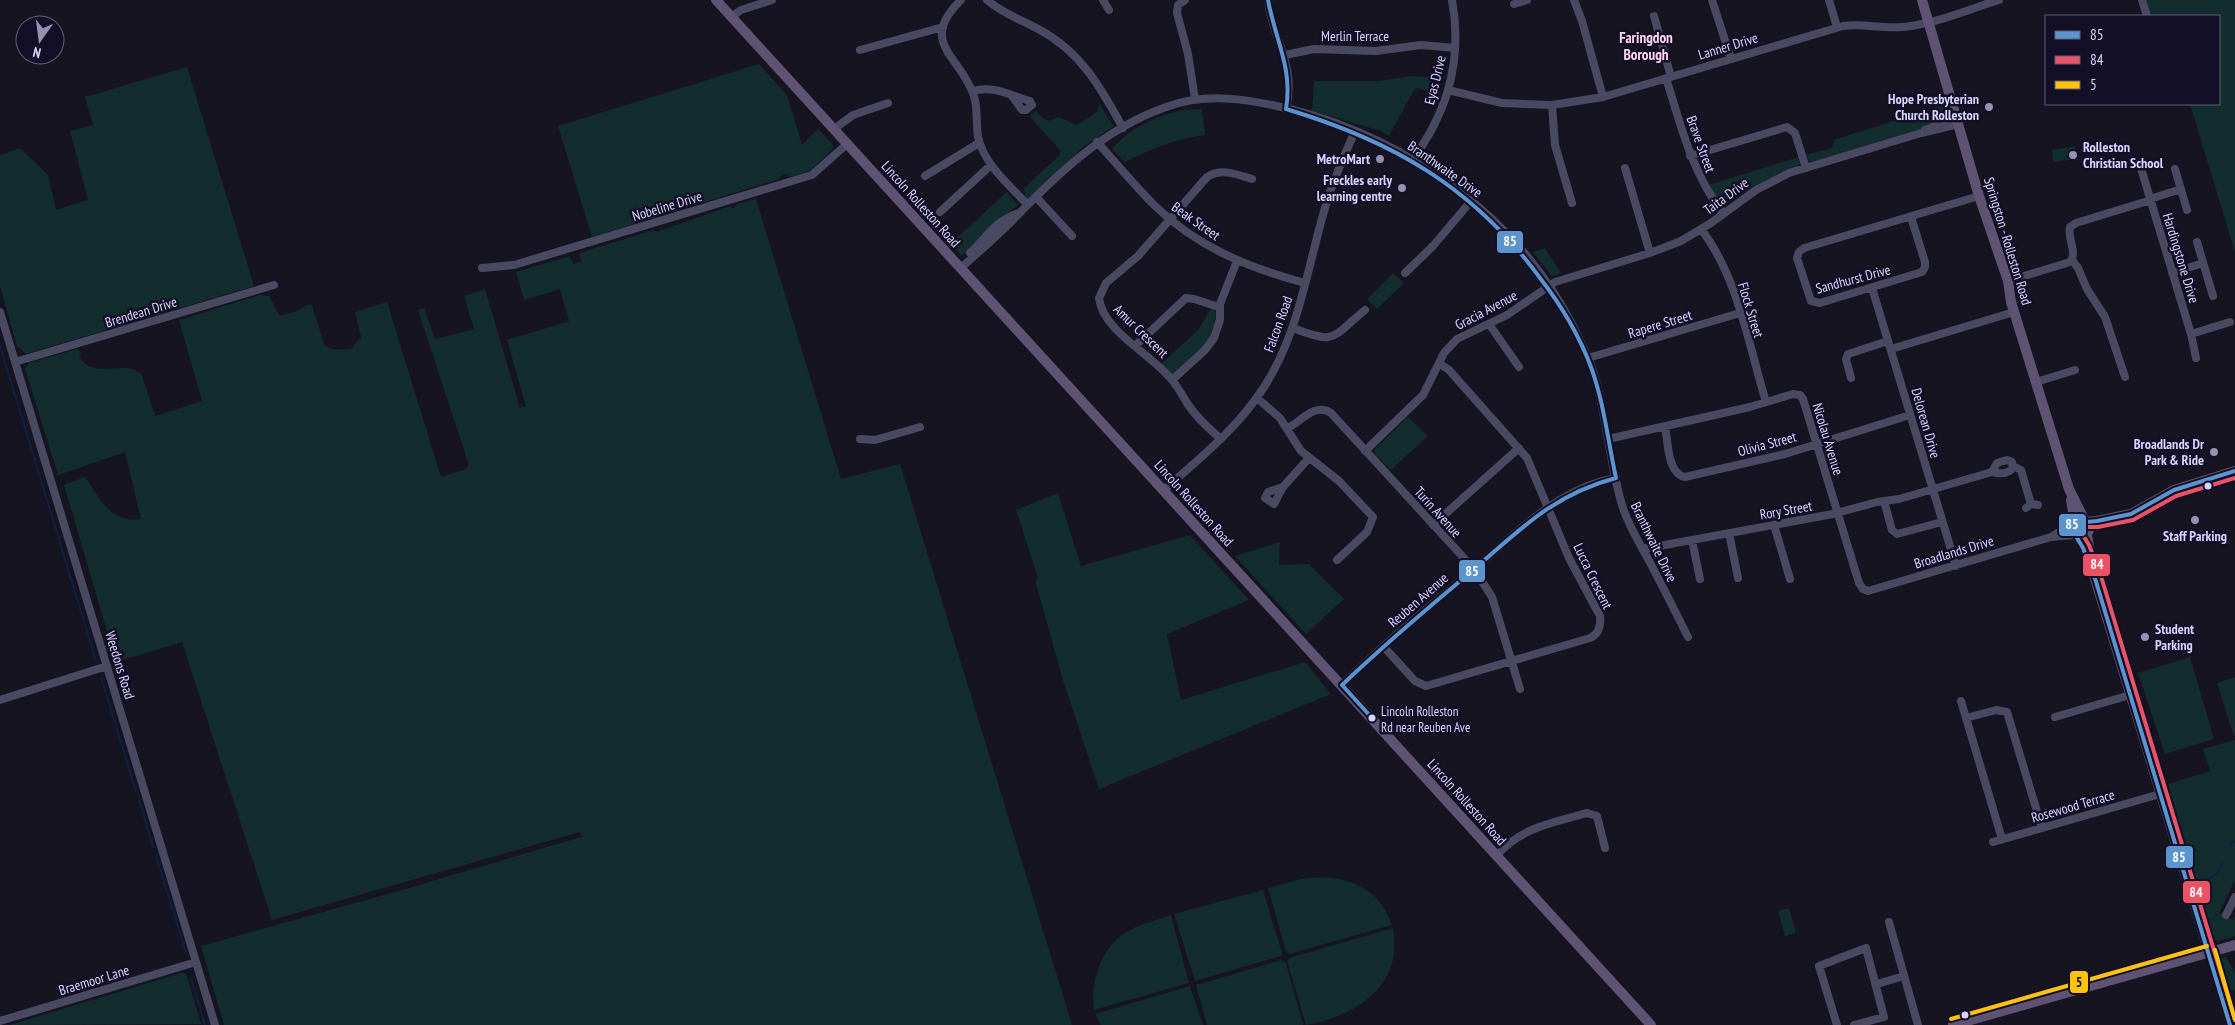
<svg xmlns="http://www.w3.org/2000/svg" width="2235" height="1025" viewBox="0 0 2235 1025" font-family="'PT Sans Narrow',sans-serif">
	<style>
		.green { fill: #132c2d }
		.lines { fill: none; stroke-linecap: round; stroke-linejoin: round }
		.stream { stroke: #0d2144; stroke-width: 2 }
		.minor { stroke: #4a4962; stroke-width: 8 }
		.major { stroke: #5e5373; stroke-width: 10 }
		.bus-1-casing { stroke: #130f26; stroke-width: 8 }
		.bus-2-casing { stroke: #130f26; stroke-width: 8 }
		.bus-3-casing { stroke: #130f26; stroke-width: 8 }
		.bus-1 { stroke: #5c94ce; stroke-width: 4 }
		.bus-2 { stroke: #ea5366; stroke-width: 4 }
		.bus-3 { stroke: #ffc20e; stroke-width: 4 }
		.poi-dot { fill: #9591b1; stroke: #130f26; stroke-width: 2 }
		.bus-dot { fill: #d9d4ff; stroke: #130f26; stroke-width: 2 }
		.labels { text-anchor: middle; stroke-width: 5; stroke-linejoin: round; paint-order: stroke }
		.bus-label { font-size: 13px; fill: #d9d4ff; stroke: #130f26; text-anchor: start }
		.street-label { font-size: 14px; fill: #d9d4ff; stroke: #130f26 }
		.poi-label { font-size: 14px; font-weight: bold; fill: #d9d4ff; stroke: #130f26; text-anchor: end }
		.neighbourhood-label { font-size: 15px; font-weight: bold; fill: #ffd6f0; stroke: #130f26 }
		.line-badge { stroke: #130f26; stroke-width: 2 }
		.badge-label { font-size: 14px; text-anchor: middle; font-weight: bold; fill: #fff }
		.pale-badge-label { font-size: 14px; text-anchor: middle; font-weight: bold; fill: #111 }
	</style>
	<rect width="100%" height="100%" fill="#161421"/>
	<path class="green" d="M2145,0h90v252l-45,-148h29v-88h-69z
		M759,64l28,31 15,50 16,-16 15,16 -1,5 -22,21 -20,6 -4,-3 -5,2 -2,3 -187,58 -34,-111z
		M187,67l67,219 -228,68 -9,-8 -17,-60v-131l20,-7 28,27 8,35 32,-10 -18,-69 23,-6 -8,-28z
		M1411,76l31,2 -4,16 -20,-6 -4,2 -25,46 -8,-5 -69,-20 2,-30h65z
		M1099,104l15,22 -31,21 -56,57 -3,-16 36,-33 1,-4 -31,-34 6,-6c9,10 11,12 23,6l18,8 21,-14z
		M1947,104l3,8 -5,7 -25,10 -107,33 -4,-2 -3,-5 26,-7 2,-8z
		M1202,109l3,26c-29,4 -54,14 -80,27l-13,-13c16,-20 46,-34 71,-39 6,-1 13,0 19,-1z
		M2075,146l2,13 -24,3 -1,-12z
		M1799,157l1,7 -3,3 -45,20 -27,18 -2,1 -15,-21z
		M1007,192l11,13 -31,24 -25,27 -12,-12z
		M756,199l85,280 59,-15 172,561h-848l-23,-79 201,-56 179,-53 -1,-5 -308,88 -90,-278 -66,20 -52,-177 21,-8c14,21 27,47 56,42l-16,-67 -67,23 -33,-106 4,-6 48,-14 4,3 -2,4c11,19 29,11 47,12 5,0 10,3 15,5l14,43 47,-15 -23,-81 81,-25 9,1 11,20 17,-5 12,-7 3,1 12,39c8,8 17,5 27,5l10,-12 -6,-25 32,-10 54,175 25,-8 3,-4 -51,-155 6,-2 11,31 39,-10 -10,-33 21,-7 35,119 6,-2 -19,-66 62,-19 -9,-32 -36,11 -8,-28 54,-16 3,8 8,-2 -2,-9 74,-23 4,2 73,-26 3,3 5,-5z
		M1545,248l16,25 -9,3 -2,-2 -17,-22z
		M1393,273l11,10 -27,26 -10,-10z
		M1211,308l4,2c7,25 -27,56 -46,67l-10,-11 40,-37z
		M1408,417l20,19 -37,34 -16,-16 -1,-4z
		M1058,493l23,73 109,-31 59,65 -82,34 14,66 124,-38 26,32 -232,95 -37,-112 -27,-97 3,-2 -22,-68z
		M1280,542l-1,23 30,-1 35,35 -38,35 -71,-78z
		M2190,657l24,82 -49,15 -27,-81z
		M2235,677v58l-1,1 -17,-53z
		M2235,740v140l-16,33 14,7 2,-4v20l-17,5 -4,-1 -7,-22 -39,-134 42,-13 -7,-22z
		M1324,877c34,3 56,15 68,48l-103,29 -3,-2 -18,-64 33,-9z
		M1263,890l19,63 -1,3 -86,25 -21,-67z
		M1789,908l7,25 -11,3 -7,-25z
		M1171,915l18,68 -95,27c-4,-30 8,-66 36,-80 13,-7 28,-10 41,-15z
		M1393,928c11,58 -37,88 -87,97l-19,-64 2,-3z
		M2226,956l9,18v16l-8,1 -7,-29 1,-3z
		M1281,960l5,3 17,62h-96l-11,-40z
		M181,973h5l15,51 -191,1z
		M1190,986l13,39h-102l-6,-11z"/>
	<g class="lines">
		<path class="stream" d="M0,346l96,315
			M101,677l35,115
			M139,800l14,47
			M2230,845l5,-4
			M156,856l30,97
			M2203,883l13,-9 6,-11
			M191,978l14,47"/>
		<path class="minor" d="M961,0c-44,43 0,56 13,96 4,13 2,28 4,41 6,27 31,48 49,67
			M987,0c16,14 35,20 53,30 41,22 61,58 83,98
			M1103,0l6,10
			M1185,0l-7,5 -1,8 11,41 7,45
			M1268,0c4,39 29,65 18,109
			M1574,0l8,21 21,76
			M1712,0l19,59
			M1829,0l8,27
			M2142,0l5,16
			M1514,4l13,-4
			M1654,16l17,61
			M731,17l10,-7 31,-10
			M860,50l83,-23
			M1285,55l29,-6 62,2 45,-6 34,3
			M1666,78c15,48 26,95 57,135
			M1448,90l54,13 50,2 51,-8 240,-71c20,-3 39,3 59,1 31,-2 67,-18 97,-27
			M972,91c23,-6 36,4 58,10l2,4 -6,5h-4l-10,-14
			M1552,105l3,40 17,58
			M834,129l19,-14 35,-12
			M1925,130l32,-12
			M1097,142c19,21 37,43 57,63 43,42 95,63 151,78
			M1690,156l97,-29 8,6 11,35
			M1414,160c6,-12 15,-24 21,-37 19,-37 25,-81 17,-123
			M2140,165l51,169 5,24
			M1625,168l25,85
			M2175,169l12,41
			M925,176l54,-33
			M1036,197l36,39
			M2150,199l31,-10
			M940,212l51,-47
			M1911,217l14,45v5l-3,5 -102,31 -9,-2 -14,-43 2,-6 5,-4 175,-52
			M1701,229c37,48 48,117 65,173
			M2197,242l16,54
			M970,253c17,-16 23,-30 46,-39
			M2072,260l6,8 9,21 18,28 20,60
			M482,268l32,-3 298,-90 35,-31
			M961,268c16,-15 33,-29 48,-44 45,-47 94,-95 157,-117 41,-15 82,-8 124,2 117,30 227,107 283,217 7,15 15,30 20,45 14,44 16,91 29,134 6,20 17,37 26,54 14,26 27,52 40,78
			M1405,273l28,-27 38,-45
			M2172,273l31,-10
			M2008,281l62,-19c8,-10 -3,-23 0,-35l6,-4 75,-23
			M1872,288l84,278
			M0,312l215,713
			M1489,324l30,43
			M1293,328c44,17 38,10 72,-18
			M2191,334l39,-12
			M1135,346l51,-48 8,1 25,8
			M1891,349l123,-37
			M1588,358l152,-45
			M15,362l259,-77
			M1851,378l-5,-19 2,-5 40,-13
			M1172,380l33,-30 9,-12 6,-18v-16l17,-43
			M2036,382l39,-12
			M1257,398l23,20 21,33 38,30 34,36 -6,15 -30,28
			M1665,426c3,14 2,48 20,51l100,-23 125,-39
			M1287,429c14,-8 29,-27 44,-16l143,156 18,28 28,92
			M860,439l15,1 45,-13
			M1221,439c-13,-11 -25,-22 -34,-36 -5,-8 -9,-16 -15,-23 -20,-26 -69,-48 -73,-82l7,-15 32,-27 69,-79c14,-9 30,-3 45,2
			M1608,439l142,-32 43,-13 7,1 3,4 56,184 4,6 5,2 183,-54 23,-2
			M1365,451l58,-56 21,-42 13,-14 50,-24 48,-33 95,-29 31,-12 30,-18 45,-33 33,-17 132,-40 38,-9
			M2013,466l8,4 10,34
			M1283,487l-15,5 -3,6 9,6 9,-17 25,-28
			M1164,490c36,-32 74,-62 100,-103 35,-54 43,-118 61,-179 7,-26 19,-52 30,-77
			M1884,501l8,29 5,4 45,-12
			M2026,508l5,-4 7,1
			M1433,525l86,-77
			M1774,525l16,54
			M1729,533l9,45
			M2053,536l19,-12
			M1692,540l8,39
			M1643,549l190,-35 44,-12 22,-3 93,-27c8,2 17,2 21,-5l-1,-5 -5,-2 -10,3 -5,9
			M1384,647l31,34 11,5 164,-48c9,-4 11,-12 10,-22l-31,-58 -42,-100 -78,-88 -10,-7
			M1342,685c39,-38 81,-74 123,-108 46,-38 89,-88 151,-99
			M0,700l107,-34
			M1961,701l41,138
			M2055,717l75,-22
			M1966,718l30,-8 11,2 35,116
			M1993,842l167,-48
			M1497,855c25,-28 55,-32 90,-42l10,3 8,32
			M2226,915l9,-18
			M1889,922l29,103
			M2209,952l21,73
			M1877,984l27,-8
			M0,1021l196,-59
			M1837,1025l-18,-59 47,-18 18,69 -30,8"/>
		<path class="major" d="M716,0l935,1025
			M1922,0l57,196 29,85 3,21 58,187 16,32
			M2071,500l3,18 -3,10 1,5 9,4 6,-2 2,-5
			M2073,523l6,-4 7,3 11,-1 34,-7 43,-24 61,-19
			M2087,535l7,40 115,377
			M1953,1025l282,-80"/>
		<g class="bus-1-casing">
			<path id="bus-1" d="M1268,0c7,39 25,68 18,109
				M1286,109c107,32 187,78 254,169 21,27 39,57 51,89 13,36 17,74 25,111
				M1342,685c40,-38 81,-73 123,-108 50,-42 85,-82 151,-99
				M1342,685l30,33
				M2230,1025l-136,-450 -11,-27 -12,-20 2,-5 6,-4 7,3 11,-1 34,-7 43,-24 61,-19"/>
		</g>
		<g class="bus-2-casing">
			<path id="bus-2" d="M2235,478l-59,18 -43,24 -35,7h-20l11,18 11,28 135,447"/>
		</g>
		<g class="bus-3-casing">
			<path id="bus-3" d="M2215,950l20,70
				M1951,1019l256,-73"/>
		</g>
		<use href="#bus-1" class="bus-1"/>
		<use href="#bus-2" class="bus-2"/>
		<use href="#bus-3" class="bus-3"/>
	</g>
	<g class="poi-dot">
		<circle cx="1989" cy="107" r="5"/>
		<circle cx="2073" cy="155" r="5"/>
		<circle cx="1380" cy="159" r="5"/>
		<circle cx="1402" cy="188" r="5"/>
		<circle cx="2214" cy="452" r="5"/>
		<circle cx="2195" cy="520" r="5"/>
		<circle cx="2145" cy="637" r="5"/>
	</g>
	<g class="bus-dot">
		<circle cx="2208" cy="486" r="4.5"/>
		<circle cx="1372" cy="718" r="4.5"/>
		<circle cx="1965" cy="1015" r="4.5"/>
	</g>
	<g class="labels">
		<g class="bus-label">
			<text x="1381" y="716">Lincoln Rolleston<tspan x="1381" dy="16">Rd near Reuben Ave</tspan></text>
		</g>
		<g class="street-label">
			<text x="1355" y="41">Merlin Terrace</text>
			<text transform="translate(1728 46) rotate(-17)" y="5">Lanner Drive</text>
			<text transform="translate(1435 80) rotate(-76)" y="5">Eyas Drive</text>
			<text transform="translate(1701 144) rotate(70)" y="5">Brave Street</text>
			<text transform="translate(1445 169) rotate(35)" y="5">Branthwaite Drive</text>
			<text transform="translate(1726 196) rotate(-36)" y="5">Taita Drive</text>
			<text transform="translate(921 204) rotate(48)" y="5">Lincoln Rolleston Road</text>
			<text transform="translate(667 206) rotate(-17)" y="5">Nobeline Drive</text>
			<text transform="translate(1196 221) rotate(35)" y="5">Beak Street</text>
			<text transform="translate(2008 241) rotate(73)" y="5">Springston - Rolleston Road</text>
			<text transform="translate(2181 258) rotate(73)" y="5">Hardingstone Drive</text>
			<text transform="translate(1853 279) rotate(-15)" y="5">Sandhurst Drive</text>
			<text transform="translate(1486 310) rotate(-28)" y="5">Gracia Avenue</text>
			<text transform="translate(1751 310) rotate(73)" y="5">Flock Street</text>
			<text transform="translate(141 312) rotate(-17)" y="5">Brendean Drive</text>
			<text transform="translate(1278 324) rotate(-70)" y="5">Falcon Road</text>
			<text transform="translate(1660 324) rotate(-17)" y="5">Rapere Street</text>
			<text transform="translate(1141 331) rotate(44)" y="5">Amur Crescent</text>
			<text transform="translate(1926 423) rotate(74)" y="5">Delorean Drive</text>
			<text transform="translate(1828 439) rotate(73)" y="5">Nicolau Avenue</text>
			<text transform="translate(1767 444) rotate(-15)" y="5">Olivia Street</text>
			<text transform="translate(1194 503) rotate(48)" y="5">Lincoln Rolleston Road</text>
			<text transform="translate(1786 510) rotate(-10)" y="5">Rory Street</text>
			<text transform="translate(1438 512) rotate(48)" y="5">Turin Avenue</text>
			<text transform="translate(1654 542) rotate(64)" y="5">Branthwaite Drive</text>
			<text transform="translate(1954 552) rotate(-17)" y="5">Broadlands Drive</text>
			<text transform="translate(1593 576) rotate(64)" y="5">Lucca Crescent</text>
			<text transform="translate(1418 600) rotate(-41)" y="5">Reuben Avenue</text>
			<text transform="translate(120 665) rotate(73)" y="5">Weedons Road</text>
			<text transform="translate(1467 802) rotate(48)" y="5">Lincoln Rolleston Road</text>
			<text transform="translate(2073 806) rotate(-16)" y="5">Rosewood Terrace</text>
			<text transform="translate(94 980) rotate(-17)" y="5">Braemoor Lane</text>
		</g>
		<g class="poi-label">
			<text x="1979" y="104">Hope Presbyterian<tspan x="1979" dy="16">Church Rolleston</tspan></text>
			<text x="2083" y="152" text-anchor="start">Rolleston<tspan x="2083" dy="16">Christian School</tspan></text>
			<text x="1370" y="164">MetroMart</text>
			<text x="1392" y="185">Freckles early<tspan x="1392" dy="16">learning centre</tspan></text>
			<text x="2204" y="449">Broadlands Dr<tspan x="2204" dy="16">Park &amp; Ride</tspan></text>
			<text x="2195" y="541" text-anchor="middle">Staff Parking</text>
			<text x="2155" y="634" text-anchor="start">Student<tspan x="2155" dy="16">Parking</tspan></text>
		</g>
		<g class="neighbourhood-label">
			<text x="1646" y="43">Faringdon<tspan x="1646" dy="17">Borough</tspan></text>
		</g>
	</g>
	<g class="line-badge">
		<rect x="1496" y="230" width="28" height="24" rx="5" fill="#5c94ce"/>
		<rect x="2058" y="513" width="29" height="24" rx="5" fill="#5c94ce"/>
		<rect x="2082" y="553" width="29" height="24" rx="5" fill="#ea5366"/>
		<rect x="1458" y="559" width="28" height="24" rx="5" fill="#5c94ce"/>
		<rect x="2165" y="845" width="29" height="24" rx="5" fill="#5c94ce"/>
		<rect x="2182" y="880" width="29" height="24" rx="5" fill="#ea5366"/>
		<rect x="2069" y="970" width="20" height="24" rx="5" fill="#ffc20e"/>
	</g>
	<g class="badge-label">
		<text x="1510" y="246">85</text>
		<text x="2072" y="529">85</text>
		<text x="2097" y="569">84</text>
		<text x="1472" y="576">85</text>
		<text x="2179" y="862">85</text>
		<text x="2196" y="897">84</text>
	</g>
	<g class="pale-badge-label">
		<text x="2079" y="987">5</text>
	</g>
	<rect x="2045" y="15" width="175" height="90" fill="#130f26" stroke="#625e7d"/>
	<rect x="2055" y="31" width="25" height="8" fill="#5c94ce" stroke="#625e7d"/>
	<text x="2090" y="40" font-size="15" fill="#d9d4ff">85</text>
	<rect x="2055" y="56" width="25" height="8" fill="#ea5366" stroke="#625e7d"/>
	<text x="2090" y="65" font-size="15" fill="#d9d4ff">84</text>
	<rect x="2055" y="81" width="25" height="8" fill="#ffc20e" stroke="#625e7d"/>
	<text x="2090" y="90" font-size="15" fill="#d9d4ff">5</text>
	<g transform="translate(40 40) rotate(194)"><circle r="24" fill="#130f26" stroke="#625e7d"/>
	<path d="M0-4L9 19L0 12L-9 19Z" fill="#9591b1"/>
	<text y="-8" font-size="14" font-weight="bold" text-anchor="middle" fill="#d9d4ff">N</text>
	</g>
</svg>
